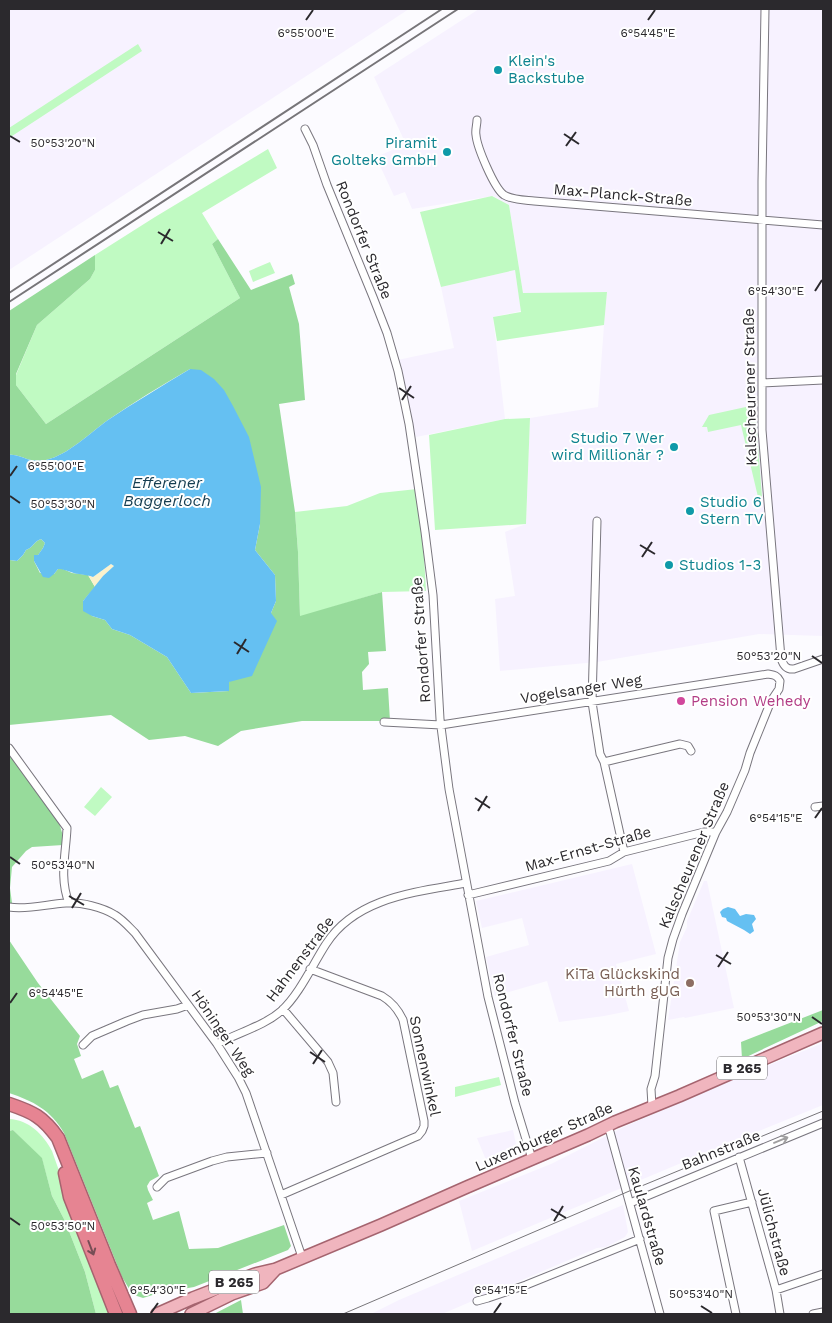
<svg xmlns="http://www.w3.org/2000/svg" width="832" height="1323" viewBox="0 0 832 1323" font-family="'Work Sans',sans-serif">
	<style>
		.built { fill: #f7f2ff }
		.green { fill: #c0fac2 }
		.forest { fill: #97db9b }
		.sand { fill: #fcf2cc }
		.water { fill: #65c0f2 }
		.lines { fill: none; stroke-linecap: round; stroke-linejoin: round }
		.minor-casing { stroke: #79767e; stroke-width: 9 }
		.primary-casing { stroke: #a5646f; stroke-width: 14 }
		.motorway-casing { stroke: #a5646f; stroke-width: 15 }
		.minor { stroke: #fff; stroke-width: 7 }
		.primary { stroke: #f0b5be; stroke-width: 11 }
		.motorway { stroke: #e68492; stroke-width: 12 }
		.tram { stroke: #777579; stroke-width: 1 }
		.rail { stroke: #777579; stroke-width: 2 }
		.oneway { stroke: #a09fa0 }
		.oneway2 { stroke: #764d55 }
		.ticks { fill: none; stroke: #2b292d; stroke-width: 2 }
		.culture-dot { fill: #0f9aa8; stroke: #fff; stroke-width: 2 }
		.hotel-dot { fill: #d1479c; stroke: #fff; stroke-width: 2 }
		.education-dot { fill: #8d6e63; stroke: #fff; stroke-width: 2 }
		.labels { text-anchor: middle; stroke-width: 4; stroke-linejoin: round; paint-order: stroke }
		.shield { fill: #fff; stroke: #6b696c; stroke-width: 1 }
		.shield-label { font-size: 14px; font-weight: bold; fill: #2b292d }
		.culture-label { font-size: 15px; fill: #0d838f; stroke: #fff; text-anchor: start }
		.street-label { font-size: 15px; fill: #2b292d; stroke: #fff }
		.hotel-label { font-size: 15px; fill: #b23c85; stroke: #fff; text-anchor: start }
		.education-label { font-size: 15px; fill: #785e54; stroke: #fff; text-anchor: end }
		.water-label { font-size: 16px; font-style: italic; fill: #153d51; stroke: #fff }
		.ticks-label { font-size: 12px; text-anchor: middle; fill: #2b292d; stroke: #fff; stroke-width: 4; stroke-linejoin: round; paint-order: stroke }
	</style>
	<rect width="100%" height="100%" fill="#fcfbff"/>
	<path class="built" d="M9,9h400l-400,261z
		M479,9h344v627l-64,-2 -162,28 -97,9 -5,-72 20,-3 -10,-64 21,-8 4,-106 68,-11 6,-82 3,-33 -84,1 -14,-88 -16,-9 -81,13 -7,-17 -11,4 -18,-39 30,-13 -32,-67z
		M515,270l6,41 -28,6 12,102 -89,18 -23,-76 61,-13 -13,-61z
		M632,864l24,90 -40,10 13,47 -25,5 -45,6 -12,-41 -52,15 -9,-39 43,-12 -7,-27 -40,10 -6,-27z
		M704,881h3l27,127 -49,10 -1,-1 -16,3 12,-78 7,-15v-6z
		M823,1043v62l-118,48 -233,98 -13,-50 92,-37 75,-38 104,-45z
		M513,1130l3,14 -2,8 -3,3 -23,10 -11,-27z
		M623,1205l5,27 -3,5 -19,10 -9,1 -155,66h-69v-1l26,-13z"/>
	<path class="green" d="M138,44l4,7 -133,87v-10z
		M268,149l9,19 -75,45 16,26 -6,5 28,54 -194,126 -30,-39v-10l21,-50 53,-46 5,-9v-15l60,-38z
		M492,196l17,9 14,88 84,-1 -3,33 -107,16 -4,-24 28,-5 -6,-42 -74,17 -21,-75z
		M270,262l5,11 -22,9 -4,-11z
		M755,405l7,92h-4l-17,-72 -33,7 -1,-5h-5l7,-12z
		M530,418l-4,106 -91,6 -6,-95 76,-16z
		M417,489l6,48 3,54 -44,1 -82,25 -2,-65 -3,-40 52,-6 33,-13z
		M101,787l11,10 -17,19 -11,-9z
		M499,1077l2,8 -46,12v-10z
		M9,1119c20,1 34,15 43,32l58,163h-14l-11,-42 -20,-51 -13,-25 -10,-37 -29,-29 -4,1z"/>
	<path class="forest" d="M218,239l33,51 41,-16 3,10 -6,3 10,37 6,76 -26,4 16,108 3,40 2,64 82,-24 4,59 -18,1 1,12 -7,8 1,18 25,-2 2,33h-88l-61,10 -23,15 -33,-10 -36,4 -38,-25 -102,10v-167l1,2 7,1 6,-6 3,-5c8,-3 7,-8 15,-11l4,4 -2,5 -9,13 6,12 14,1 4,-5h5l9,4 16,2 7,12 -12,14 9,15 13,4 7,9 18,6 37,22 24,36 38,-2v-9l42,-69 5,-12 -1,-26 -20,-25 5,-26 -70,-155c-28,16 -56,33 -82,51 -18,13 -40,35 -62,40 -5,1 -13,1 -19,-1 -6,-2 -12,-5 -18,-4v-144l86,-56v15l-5,9 -53,46 -21,49v11l30,39 194,-126 -28,-54z
		M9,752l49,67 5,17v9l-31,2 -6,4 -14,16 -2,21 2,15h-3z
		M9,940l29,43 42,53 -3,8 4,12 -7,3 8,20 21,-9 7,18 8,-3 17,43 5,-2 19,50 -9,5 -3,5 1,4 5,10 -6,3 6,17 26,-9 10,38 29,-1 66,-23 7,21 -3,4 -94,37 -35,6 -16,5 -6,-2 -6,-4 -9,-15 -58,-144c-13,-23 -31,-32 -55,-40z
		M823,1010v11l-81,38 -1,-17z
		M13,1130l29,28 10,38 13,25 20,51 11,42h-86l-1,-4v-179z
		M241,1300l2,14h-29z"/>
	<path class="sand" d="M111,564l3,2 -11,10 -8,11 -7,-12 5,2z"/>
	<path class="water" d="M190,369l11,1 13,9 10,11 9,16 16,31 12,50 -1,37 -5,26 20,25 1,26 -5,12 6,8 -25,55 -23,6v9l-38,2 -24,-36 -37,-22 -18,-6 -7,-9 -13,-4 -9,-5v-10l20,-25 11,-10 -3,-2 -18,13c-7,-3 -15,-2 -22,-5 -5,-1 -7,-3 -13,-3l-4,5 -5,4 -6,-1 -9,-16v-6h4l5,-7 2,-5 -4,-4c-8,3 -7,8 -15,11l-3,5 -6,6 -7,-1 -1,-2v-103c6,-1 12,2 18,4 6,2 14,2 19,1 22,-5 44,-27 62,-40 27,-18 54,-34 82,-51z
		M728,907l7,2 5,7 6,-2 8,1 2,4 -4,5 2,7 -4,3 -6,-4 -17,-9 -1,-3 -4,-1 -2,-5 3,-3z"/>
	<g class="lines">
		<g class="minor-casing">
			<path id="minor" d="M765,9l-3,172v249l19,228c2,7 5,12 13,11l29,-10
				M477,120c0,5 -2,10 -1,15 1,12 18,53 28,60 8,5 20,5 30,6l289,24
				M305,129l8,16 14,40 46,112 14,36 11,38 11,53 16,108 8,63 7,124 9,70 39,208 27,106 17,56
				M762,383l61,-3
				M597,521l-5,181 8,52 4,8 20,90
				M384,722l57,3 327,-51c6,1 9,1 12,7l-1,8 -8,12 -21,52 -5,17 -18,42 -11,20 -34,82 -9,25 -5,19 -13,118 -4,13 1,17
				M9,748l58,80c-1,25 -8,50 2,75
				M604,762l76,-18 8,2 3,5
				M815,807l8,-1
				M468,895l141,-34 15,-9 80,-20h12
				M9,907c19,3 38,-3 57,-4 15,-1 36,4 49,12 7,4 14,12 20,18l82,111 21,33 8,16 56,164
				M283,1009l45,53 5,11 3,29
				M217,1044c20,-11 47,-18 64,-33 18,-16 32,-47 45,-67 30,-47 91,-52 140,-61
				M83,1045l9,-9 35,-15 16,-6 34,-6 11,-4
				M606,1125l4,7 50,182
				M739,1157l37,133 4,24
				M157,1187l9,-9 46,-17 15,-4 40,-4
				M281,1195l132,-57 5,-2 4,-5 2,-5v-5l-21,-101c-5,-11 -11,-18 -21,-24l-72,-27
				M630,1203l193,-80
				M776,1290l47,-16
				M477,1301l11,-3 38,-13 114,-46
				M736,1314l-22,-103 38,-9
				M813,1314l10,-2"/>
		</g>
		<g class="primary-casing">
			<path id="primary" d="M157,1314l36,-16 62,-24 21,-5 105,-44 86,-38 121,-52 27,-13 64,-26 144,-63
				M191,1314l41,-20 31,-11 13,-14"/>
		</g>
		<g class="motorway-casing">
			<path id="motorway" d="M9,1104c24,8 34,13 49,34l51,127 21,49
				M65,1173l5,24 46,117"/>
		</g>
		<use href="#minor" class="minor"/>
		<use href="#primary" class="primary"/>
		<use href="#motorway" class="motorway"/>
		<path class="tram" d="M343,1314l284,-122 196,-81"/>
		<path class="rail" d="M9,293l433,-284
			M9,302l449,-293"/>
	</g>
	<defs><path id="oneway-shaft" d="M-6 0H5M1.5-3L5.5 0L1.5 3" fill="none" stroke-width="1.6" stroke-linecap="round" stroke-linejoin="round" transform="scale(1.25)"/></defs>
	<use class="oneway" href="#oneway-shaft" transform="translate(781 1140) rotate(-22)"/>
	<use class="oneway2" href="#oneway-shaft" transform="translate(91 1248) rotate(69)"/>
	<path class="ticks" d="M306,20l7,-10M648,20l7,-10M564,134l15,10M10,136l10,6M566,146l10,-14M158,232l15,9M161,244l9,-15M815,291l7,-11M399,388l15,10M402,400l9,-14M10,476l7,-10M10,496l10,7M640,545l15,9M642,557l10,-15M234,642l15,10M237,654l9,-15M812,656l10,7M475,798l15,10M478,811l9,-15M815,818l7,-10M10,857l10,7M69,896l15,9M72,908l9,-15M716,955l15,9M718,967l10,-15M10,1003l7,-10M812,1017l10,7M310,1052l15,10M313,1064l9,-14M551,1209l15,9M10,1218l10,7M554,1221l9,-15M701,1306l11,7M151,1313l7,-10M494,1313l7,-10"/>
	<g class="culture-dot">
		<circle cx="498" cy="70" r="5"/>
		<circle cx="447" cy="152" r="5"/>
		<circle cx="674" cy="447" r="5"/>
		<circle cx="690" cy="511" r="5"/>
		<circle cx="669" cy="565" r="5"/>
	</g>
	<circle class="hotel-dot" cx="681" cy="701" r="5"/>
	<circle class="education-dot" cx="690" cy="983" r="5"/>
	<g class="labels">
		<g class="shield">
			<rect x="717" y="1056.5" width="50" height="23" rx="4"/>
			<rect x="209" y="1270.5" width="50" height="23" rx="4"/>
		</g>
		<g class="shield-label">
			<text x="742" y="1073">B 265</text>
			<text x="234" y="1287">B 265</text>
		</g>
		<g class="culture-label">
			<text x="508" y="66">Klein's<tspan x="508" dy="17">Backstube</tspan></text>
			<text x="437" y="148" text-anchor="end">Piramit<tspan x="437" dy="17">Golteks GmbH</tspan></text>
			<text x="664" y="443" text-anchor="end">Studio 7 Wer<tspan x="664" dy="17">wird Millionär ?</tspan></text>
			<text x="700" y="507">Studio 6<tspan x="700" dy="17">Stern TV</tspan></text>
			<text x="679" y="570">Studios 1-3</text>
		</g>
		<g class="street-label">
			<text transform="translate(623 195) rotate(5)" y="5">Max-Planck-Straße</text>
			<text transform="translate(364 240) rotate(68)" y="5">Rondorfer Straße</text>
			<text transform="translate(750 387) rotate(-91)" y="5">Kalscheurener Straße</text>
			<text transform="translate(421 640) rotate(-94)" y="5">Rondorfer Straße</text>
			<text transform="translate(581 689) rotate(-9)" y="5">Vogelsanger Weg</text>
			<text transform="translate(588 849) rotate(-16)" y="5">Max-Ernst-Straße</text>
			<text transform="translate(694 855) rotate(-67)" y="5">Kalscheurener Straße</text>
			<text transform="translate(300 959) rotate(-53)" y="5">Hahnenstraße</text>
			<text transform="translate(223 1033) rotate(56)" y="5">Höninger Weg</text>
			<text transform="translate(513 1035) rotate(76)" y="5">Rondorfer Straße</text>
			<text transform="translate(425 1066) rotate(78)" y="5">Sonnenwinkel</text>
			<text transform="translate(544 1137) rotate(-24)" y="5">Luxemburger Straße</text>
			<text transform="translate(721 1150) rotate(-22)" y="5">Bahnstraße</text>
			<text transform="translate(647 1216) rotate(74)" y="5">Kaulardstraße</text>
			<text transform="translate(774 1232) rotate(75)" y="5">Jülichstraße</text>
		</g>
		<g class="hotel-label">
			<text x="691" y="706">Pension Wehedy</text>
		</g>
		<g class="education-label">
			<text x="680" y="979">KiTa Glückskind<tspan x="680" dy="17">Hürth gUG</tspan></text>
		</g>
		<g class="water-label">
			<text x="167" y="488">Efferener<tspan x="167" dy="18">Baggerloch</tspan></text>
		</g>
	</g>
	<g class="ticks-label">
		<text x="306" y="37">6°55'00"E</text>
		<text x="648" y="37">6°54'45"E</text>
		<text x="63" y="147">50°53'20"N</text>
		<text x="776" y="295">6°54'30"E</text>
		<text x="56" y="470">6°55'00"E</text>
		<text x="63" y="508">50°53'30"N</text>
		<text x="769" y="660">50°53'20"N</text>
		<text x="776" y="822">6°54'15"E</text>
		<text x="63" y="869">50°53'40"N</text>
		<text x="56" y="997">6°54'45"E</text>
		<text x="769" y="1021">50°53'30"N</text>
		<text x="63" y="1230">50°53'50"N</text>
		<text x="158" y="1294">6°54'30"E</text>
		<text x="501" y="1294">6°54'15"E</text>
		<text x="701" y="1298">50°53'40"N</text>
	</g>
	<rect width="832" height="1323" fill="none" stroke="#2b292d" stroke-width="20"/>
</svg>
